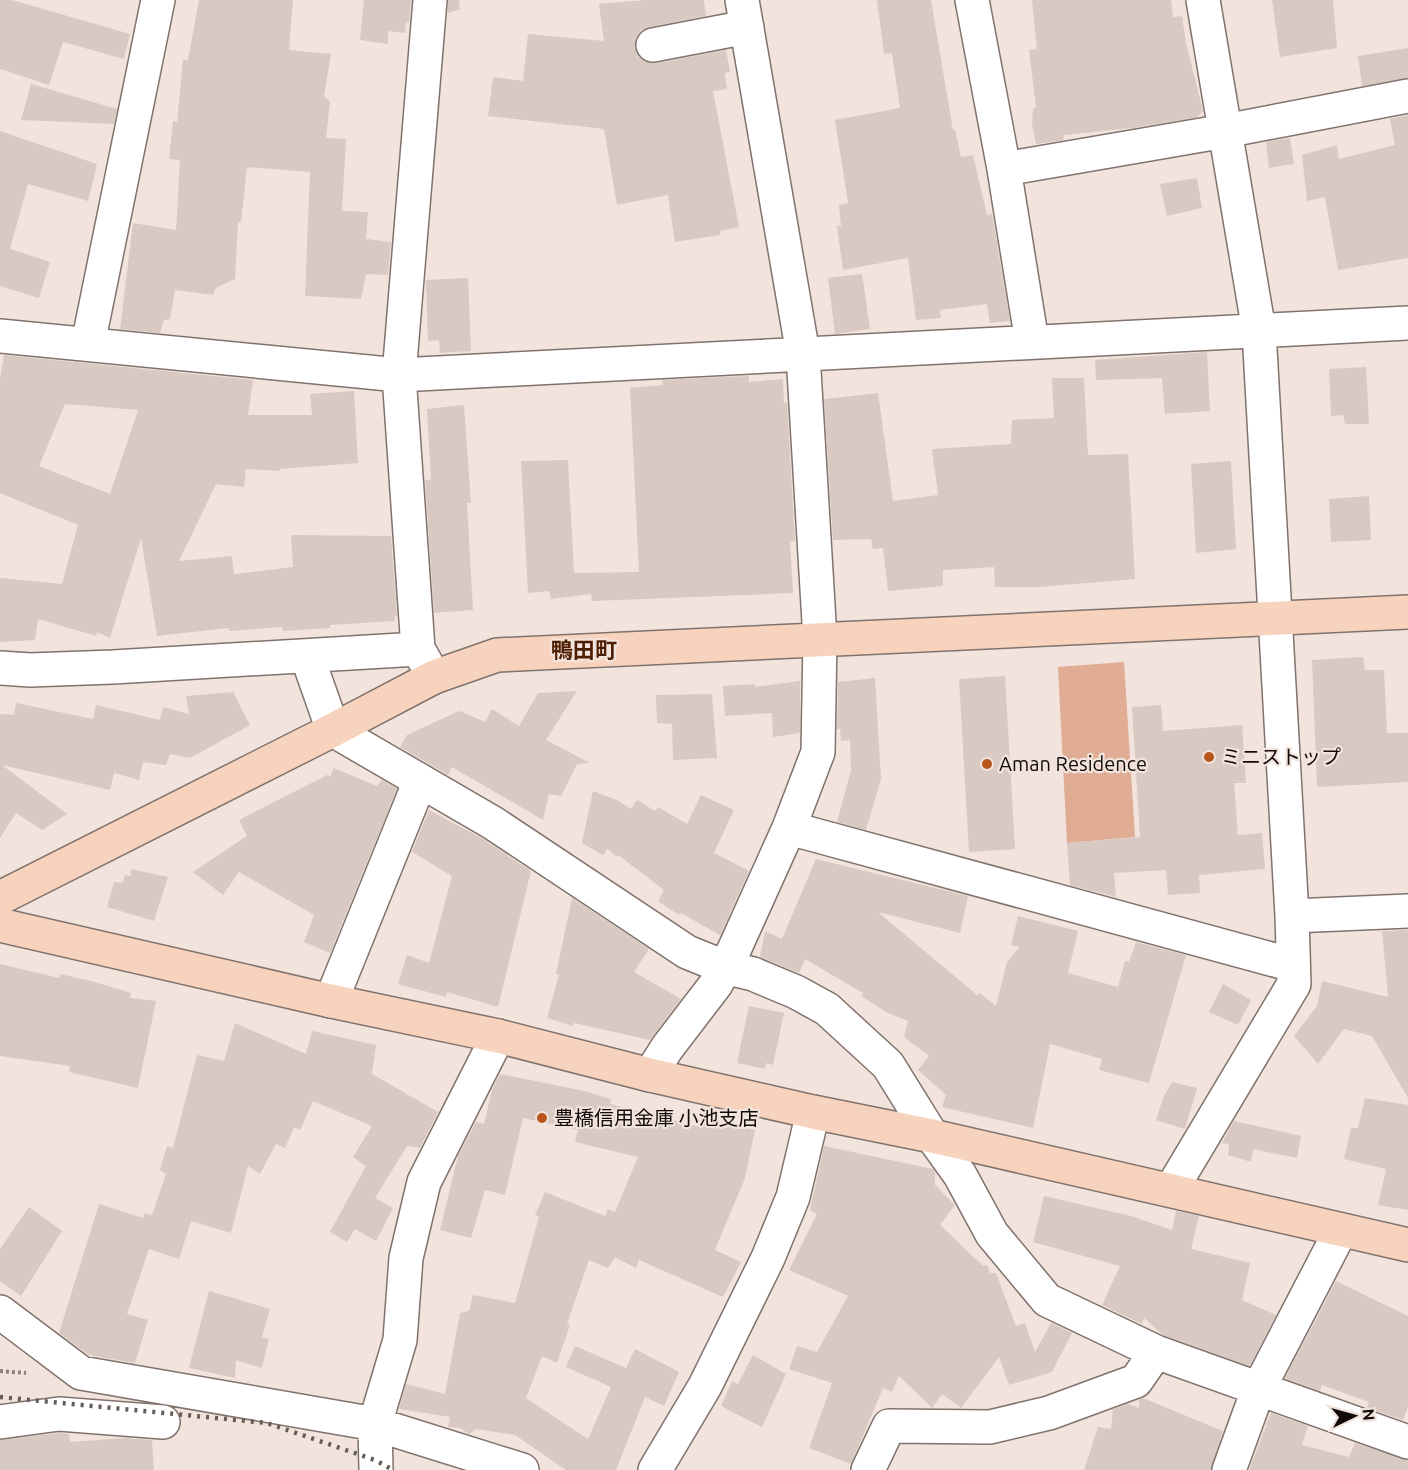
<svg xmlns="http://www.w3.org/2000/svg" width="1408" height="1470" viewBox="0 0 1408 1470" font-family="Ubuntu,'Noto Sans JP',sans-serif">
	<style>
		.green { fill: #e0ac94 }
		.building { fill: #d9c9c3; fill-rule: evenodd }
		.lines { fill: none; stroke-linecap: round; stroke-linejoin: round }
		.street-casing { stroke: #80726c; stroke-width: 36 }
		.secondary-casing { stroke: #80726c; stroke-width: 36 }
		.path { stroke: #8d827e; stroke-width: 4; stroke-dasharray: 3 3; stroke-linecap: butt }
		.street { stroke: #fff; stroke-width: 33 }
		.secondary { stroke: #f7d3be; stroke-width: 33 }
		.rail { stroke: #655c58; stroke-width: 4.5; stroke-dasharray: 3 6; stroke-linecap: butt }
		.poi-dot { fill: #b7551c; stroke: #f2e3dc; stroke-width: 2 }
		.labels { text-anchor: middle; stroke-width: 4.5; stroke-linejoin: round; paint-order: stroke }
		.poi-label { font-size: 20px; fill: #100b09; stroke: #f2e3dc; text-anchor: start }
		.quarter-label { font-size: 22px; font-weight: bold; fill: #4e1f04; stroke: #f2e3dc }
	</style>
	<rect width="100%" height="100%" fill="#f2e3dc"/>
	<path class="green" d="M1124,662l11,175 -68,6 -9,-176z"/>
	<path class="building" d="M0,0h12l118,34 -6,25 -61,-17 -14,43 -49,-16z
		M199,0h94l-4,50 42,4 -7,42 6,6 -4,36 20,1 -4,72 26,1 -2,27 25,3 -3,33 -22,-1 -5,25 -56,-3 5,-124 -63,-5 -6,55h-3l-3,57 -19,9 -3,7 -38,-5 -5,29 -6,1 -4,13 -40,-4 13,-106 43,7 4,-70 -11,-1 4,-38 4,1 6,-62h5z
		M364,0h47l-2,22 -3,1 -1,10 -17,-2v13l-28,-4z
		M448,0h11l1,9 -12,4z
		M646,0h58l2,16 -57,11 -8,3 -5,8 -1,10 3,9 8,5 11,1 69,-13 4,22 -5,1 2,16 -14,2 26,136 -19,4v4l-45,7 -7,-47 -51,10 -13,-76 -116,-13 5,-39 30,4 5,-47 76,7 -5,-37z
		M877,0h54l22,130h2l6,27 12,-2 14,60 5,-1 18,107 -20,2 -3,-19 -47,6 1,8 -25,2 -8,-62 -65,12 -6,-44h4l-2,-21 9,-2 -13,-83 65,-12 -8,-55 -8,1z
		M1032,0h139l2,17 9,-1 4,27 17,68 -6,6 -65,11 -68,7 -1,5 -27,4 -4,-20 1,-15 3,-2 -7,-57 8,-1z
		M1272,0h61l4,48 -57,9z
		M1408,48v30l-46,8 -4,-30z
		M31,84l86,25 -3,15 -93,-4z
		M1408,115v143l-70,12 -13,-73 -18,4 -5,-46 35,-10 2,14 56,-14 -5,-26z
		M0,131l97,33 -9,37 -60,-17 -18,65 40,13 -11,36 -39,-12z
		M1290,138l4,26 -25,4 -3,-26z
		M1197,178l5,30 -35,8 -7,-32z
		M862,274l8,55 -35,5 -7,-56z
		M468,278l3,73 -31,2 -1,-13 -11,1 -2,-61z
		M1207,352l3,59 -45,3 -3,-36 -66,2 -1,-20z
		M4,355l249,25 -5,35h64l-2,-21 44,-3 4,72 -78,6v2l-34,-2 -2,18 -28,-3 -37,77 53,-5 2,18 59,-7 -2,-32 100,1 6,79 -2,1v5l-65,4v3l-47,3 -1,-4 -53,4v-3l-72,8 -16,-98 -31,100 -13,-6 -1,4 -58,-17 -3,21 -35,2v-64l62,6 16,-59 -78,-32v-114zM65,404l73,6 -28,84 -71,-28z
		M1366,367l3,57h-24l-2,-9 -12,1 -2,-47z
		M749,376v6l34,-3 1,24h3l8,138h-5l3,52 -201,8 -1,-7 -40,5 -2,-8 -21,2 -7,-132 47,-1 6,113 65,-1 -9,-184 33,-3 -1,-5z
		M1052,378h32l4,77 40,-1 7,125 -96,8h-44l-1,-20 -51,3v16l-55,5 -5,-43 -10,1 -2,-10 -38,1 -9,-141 54,-6 15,108 45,-6 -6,-46 79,-5 1,-24 42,-2z
		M464,405l7,98h-4l6,107 -39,3 -9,-133h6l-4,-71z
		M1231,461l5,88 -40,4 -5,-89z
		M1369,496l2,44 -40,2 -2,-43z
		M1363,657l2,13h19l3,63h21v49l-91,5 -5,-127z
		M1005,676l10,173 -46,3 -10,-173z
		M875,678l6,101 -15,51 -29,-8 14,-52 -1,-30 -9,1 -1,-12h-3l1,-47z
		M800,681v52l-27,4 -1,-24 -47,3 -2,-30 32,-2v3z
		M577,691l-31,49 44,23 -13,1 -16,32 -12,-2 -6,26 -91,-53 -4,8 -48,-28 7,-12 52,-24 26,11 7,-13 27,17 19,-33z
		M233,692l17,33 -60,33 -20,-4 -4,11 -23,-3 -4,18 -25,-7 -4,17 -108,-25 65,49 -25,16 -26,-17 -16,25v-124l14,1 2,-12 77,16 3,-14 64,15 3,-13 26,7 -3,-18z
		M712,694l5,64 -44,2 -1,-36 -15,-1 -1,-28z
		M1161,705l2,26 79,-6 4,58h-12l4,52 24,-2 3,36 -66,6 1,18 -32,2 -2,-25 -52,3 2,24 -46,-12 -3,-42 73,-6 -8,-130z
		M334,768l43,18 5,-6 15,9 -67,164 -26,-11 10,-27 -75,-43 -16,23 -30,-23 54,-36 -8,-16 88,-45 3,2z
		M593,791l26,10 12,8 6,-9 18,11 3,-4 29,17 14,-29 33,15 -20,43 35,18 -29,64 -39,-22 -2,2 -21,-14 6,-11 -46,-35 -1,2 -10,-8 -4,6 -21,-12z
		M429,810l54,29 48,32 -33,136 -51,-15 -1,5 -48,-13 9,-29 22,8 23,-87 -40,-24z
		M816,859l152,37 -8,37 -82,-21 99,83 3,-2 16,13 11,-44 13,-15 -9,-2 7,-29 60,15 -10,42 50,14 7,-26 4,1 7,-20 50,13 -37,128 -50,-13 3,-11 -52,-15 -17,84 -91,-21 4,-12 -28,-25 11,-14 -25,-19 4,-16 -22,-9 -25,-16 2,-3 -58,-34 -6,14 -39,-16 5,-26 17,8z
		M131,869l37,8 -14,44 -47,-14 7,-25 9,1 2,-8 6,1z
		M572,898l77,51 -15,23 47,27 -31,41 -76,-17 -1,3 -26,-8 12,-43 -3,-1z
		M1408,930v168l-36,-62 -28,-7 -26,35 -24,-28 23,-30 5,-25 66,16 -6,-66z
		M0,964l59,14 1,-4 35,8 36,11 -1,5 26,3 -18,87 -69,-16 1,-6 -70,-10z
		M1223,984l28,16 -13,25 -29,-13z
		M749,1006l35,7 -11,52 -7,-2 -1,6 -28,-6z
		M235,1023l71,31 6,-23 64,14 -4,29 66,38 -18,36 -13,-2 -32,52 18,10 -17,33 -21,-12 -8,13 -17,-10 36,-66 -13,-9 19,-31 -59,-25 -13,29 -6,-3 -9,21 -9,-4 -16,30 -12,-8 -17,67 -40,-12 -12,38 -30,-10 -22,65 21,6 -13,43 -46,-8 -30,-22 40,-129 44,14 2,-5 7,2 14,-41 -6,-4 7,-24 6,2 24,-93 27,6z
		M500,1074l84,17 27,8 -1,5 90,23 2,-9 53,12 -10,48 -30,72 26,12 -18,35 -84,-37 -3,8 -21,-11 -7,11 -19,-8 -22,64 3,1 -13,38 -15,-7 -16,42 62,41 23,-52 -45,-20 9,-21 51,22 9,-19 44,23 -15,34 -19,-9 -29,73h-50l-51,-35 -39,-6 -7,5 -9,-6 -12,-1 2,-10 -51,-8 7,-25 39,10 15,-81 9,-2 4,-16 42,8 24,-86 -4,-2 10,-23 60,24 3,-7 7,3 23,-55 -63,-15 3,-12 -55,-12 -18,77 -20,-5 -14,48 -31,-8 18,-74 18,-34 8,2 8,-34z
		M1172,1082l25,6 -12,41 -29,-9 7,-22z
		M1365,1098l43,7v105l-30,-5 8,-36 -42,-10 7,-31h7z
		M1234,1121l67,15 -4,22 -44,-9 -2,13 -23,-7 1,-11 -7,-1z
		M824,1146l109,23 2,3v13l20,20 -15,20 43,41 4,-1 3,8h6l20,53 9,-3 10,29 16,-29 21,10 -20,39 -43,13 -10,-28 -38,51 -19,-14 -10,14 -33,-32 -7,16 -9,-4 -32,76 -42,-16 23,-65 -43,-14 8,-23 20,6 31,-56 -59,-26 28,-56 -7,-4z
		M1044,1196l87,20 41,14 4,-19 23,5 -8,33 59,14 -8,37 34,15 -26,51 -87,-31 -19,-17 -2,6 -40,-19 18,-39 -87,-24z
		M29,1207l33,24 -41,65 -21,-15v-32z
		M1336,1281l72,35v91l-5,13 -36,-12 2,-6 -47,-17 -2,6 -35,-13z
		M209,1291l61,18 -8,28 7,2 -7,29 -26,-8 -1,18 -46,-10z
		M753,1355l33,19 -24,53 -41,-21 11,-25 6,3z
		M1143,1398l80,33 -12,39h-127l14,-43 13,2 2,-20 15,-5 11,4v-8z
		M1271,1413l37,13 -6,19 47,12 6,-14 53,17v10h-159l17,-44 2,1 -2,-2z
		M60,1433l9,1 1,8 56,-4 26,2 2,30h-154v-30z"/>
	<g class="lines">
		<g class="street-casing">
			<path id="street" d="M430,0l-31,375 19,274 16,28
				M972,0l32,169 28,173
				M653,45l94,-18
				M1004,169l221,-38 183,-35
				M0,336l399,39 1009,-52
				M88,344l70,-344
				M307,656l26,74 160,93 194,129 37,15 29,7 43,18 31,17 61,56 44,71 28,39 32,59 55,66 109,52 252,90
				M0,668l30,2 83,-3 305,-18
				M789,828l504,137
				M1292,916l116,-5
				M331,1001l89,-220
				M650,1075l17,-27 49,-64 18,-34 55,-122 29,-76 2,-113 -17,-285 -61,-354
				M1171,1190l123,-206 -2,-68 -33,-585 -56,-331
				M0,1312l81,61 294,51 147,46
				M0,1422l59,-8 104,8
				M376,1470l-1,-46 25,-84 6,-82 18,-76 74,-146
				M655,1470l50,-84 63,-128 25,-61 20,-85
				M868,1470l21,-44 101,1 59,-14 87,-32 20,-29
				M1229,1470l29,-80 83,-160"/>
		</g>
		<g class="secondary-casing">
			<path id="secondary" d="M0,898l333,-168 101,-53 63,-22 911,-43
				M0,925l331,76 167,35 152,39 163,37 119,24 476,109"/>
		</g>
		<path class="path" d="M0,1371l26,2"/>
		<use href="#street" class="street"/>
		<use href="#secondary" class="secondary"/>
		<path class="rail" d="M0,1397l267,26 108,37 18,10"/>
	</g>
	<g class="poi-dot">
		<circle cx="1209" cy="757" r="6"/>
		<circle cx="987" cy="764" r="6"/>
		<circle cx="542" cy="1118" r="6"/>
	</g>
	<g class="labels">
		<g class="poi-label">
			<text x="1221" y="764">ミニストップ</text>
			<text x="999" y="771">Aman Residence</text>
			<text x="554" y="1125">豊橋信用金庫 小池支店</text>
		</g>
		<g class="quarter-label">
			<text x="584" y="658">鴨田町</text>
		</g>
	</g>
	<g transform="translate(1354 1416) rotate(85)" stroke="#f2e3dc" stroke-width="4.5" paint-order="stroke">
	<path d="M0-4.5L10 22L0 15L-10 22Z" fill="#100b09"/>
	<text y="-9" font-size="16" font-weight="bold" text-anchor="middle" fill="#100b09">N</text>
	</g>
</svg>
